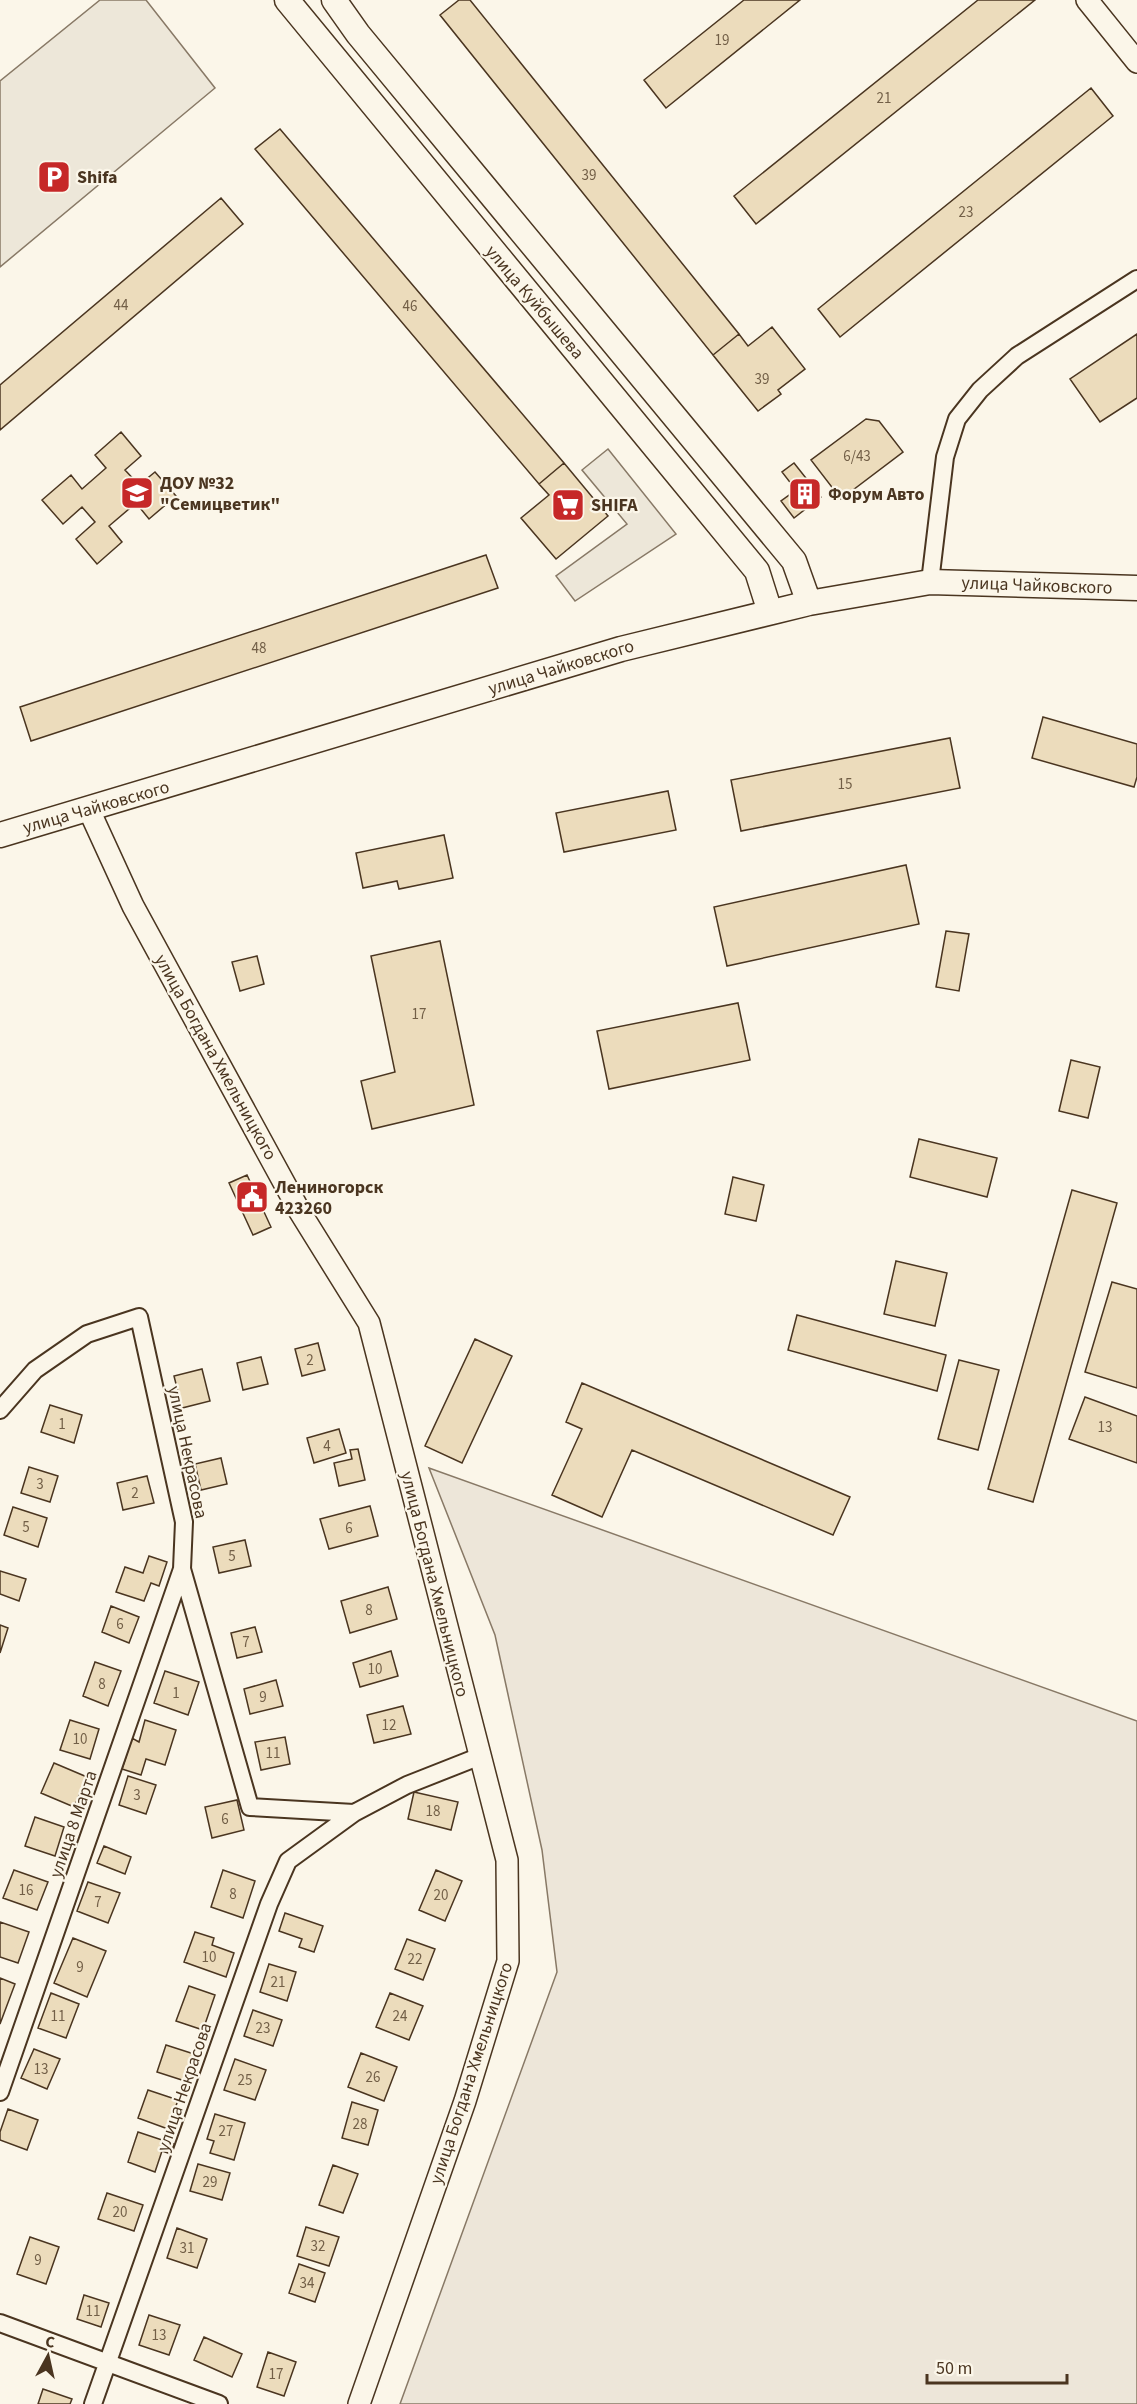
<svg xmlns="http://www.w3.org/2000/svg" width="1137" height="2404" viewBox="0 0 1137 2404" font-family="'Source Sans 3',sans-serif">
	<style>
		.green { fill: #ede6d9; stroke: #887966; stroke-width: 1.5 }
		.parking { fill: #ede7d9; stroke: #887966; stroke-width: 1.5 }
		.building { fill: #ecdcbc; stroke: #4a3520; stroke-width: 1.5 }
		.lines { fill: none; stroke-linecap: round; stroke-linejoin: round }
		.minor-casing { stroke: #4a3520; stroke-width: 20 }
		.tertiary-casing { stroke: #4a3520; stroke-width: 24 }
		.secondary-casing { stroke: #4a3520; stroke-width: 27 }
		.minor { stroke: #fbf6e9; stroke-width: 16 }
		.tertiary { stroke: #fbf6e9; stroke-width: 21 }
		.secondary { stroke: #fbf6e9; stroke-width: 24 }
		.labels { text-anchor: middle; stroke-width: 4.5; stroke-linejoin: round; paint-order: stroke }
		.number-label { font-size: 15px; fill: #725f47 }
		.poi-label { font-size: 18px; font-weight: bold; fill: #4a3520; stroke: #fbf6e9; text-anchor: start }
		.street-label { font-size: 18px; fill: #4a3520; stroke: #fbf6e9 }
	</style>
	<rect width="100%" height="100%" fill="#fbf6e9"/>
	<path class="green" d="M429,1468l708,253v683h-737l157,-432 -15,-122 -47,-215z"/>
	<path class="parking" d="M100,0h46l69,88 -215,179v-186z
		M608,449l68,85 -101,67 -19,-25 71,-52 -45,-54z"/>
	<path class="building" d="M459,0h11l269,334 -26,21 -273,-340z
		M744,0h56l-134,108 -22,-28z
		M978,0h57l-279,224 -22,-28z
		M1091,88l22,28 -273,221 -22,-28z
		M280,129l284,334 -25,21 -284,-335z
		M221,198l22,26 -243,206v-45z
		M772,327l33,42 -27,21 3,4 -23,17 -45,-56 26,-21 9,12z
		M1137,334v64l-37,24 -30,-43z
		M866,419l13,2 24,31 -62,47 -30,-39z
		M121,432l20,24 -16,14 14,15 16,-13 21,24 -27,23 -13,-16 -27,23 13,16 -25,22 -21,-25 19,-17 -13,-15 -19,17 -21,-24 29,-25 11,14 24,-21 -11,-13z
		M564,463l44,53 -52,43 -35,-41 28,-23 -10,-11z
		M794,463l27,34 -27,21 -13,-17 15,-11 -14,-18z
		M486,555l12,33 -467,153 -11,-34z
		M1043,717l94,27v33l-3,10 -102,-29z
		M950,738l10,50 -219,43 -10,-51z
		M668,791l8,39 -112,22 -8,-39z
		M444,835l9,43 -54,11 -2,-8 -34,7 -7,-35z
		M906,865l13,59 -192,42 -13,-59z
		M946,931l23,3 -10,57 -23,-4z
		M440,941l34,164 -102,24 -11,-48 34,-9 -24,-116z
		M257,956l7,28 -24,7 -8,-29z
		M738,1003l12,57 -141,29 -12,-58z
		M1071,1060l29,7 -12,51 -29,-7z
		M919,1139l78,19 -10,39 -77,-20z
		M247,1175l24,52 -18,8 -24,-52z
		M733,1177l31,8 -8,36 -31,-7z
		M1072,1190l45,13 -84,299 -45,-13z
		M896,1261l51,12 -12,53 -51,-12z
		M1112,1282l25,7v99l-52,-16z
		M797,1315l149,40 -9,36 -149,-41z
		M475,1339l37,17 -50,107 -37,-17z
		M318,1343l7,27 -23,6 -7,-27z
		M261,1357l7,27 -25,6 -6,-27z
		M959,1360l40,10 -21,80 -40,-11z
		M202,1369l8,32 -28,7 -8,-32z
		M582,1383l268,114 -17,38 -201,-85 -30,67 -50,-22 30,-66 -16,-7z
		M1085,1397l52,19v47l-68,-24z
		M50,1405l32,10 -8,28 -33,-11z
		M339,1429l7,24 -32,10 -7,-25z
		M358,1449l7,31 -26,6 -5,-23 18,-4 -2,-9z
		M221,1458l6,26 -26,6 -6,-26z
		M29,1467l29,9 -8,26 -29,-9z
		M147,1476l7,27 -31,7 -6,-27z
		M370,1506l8,30 -49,13 -9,-30z
		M13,1507l34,11 -9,29 -34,-12z
		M245,1540l6,26 -32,7 -6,-26z
		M149,1556l18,6 -8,24 -8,-3 -7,18 -28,-9 9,-25 18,6z
		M0,1571l26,8 -7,22 -19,-7z
		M388,1587l9,32 -47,14 -9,-32z
		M111,1606l28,11 -10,26 -27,-11z
		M0,1625l8,3 -8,25z
		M255,1627l7,25 -25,6 -6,-25z
		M391,1651l7,25 -38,11 -7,-24z
		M95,1662l26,9 -13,35 -25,-10z
		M165,1671l34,11 -11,33 -34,-12z
		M276,1680l7,26 -33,8 -6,-25z
		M403,1706l8,28 -37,9 -7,-28z
		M70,1720l29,9 -9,30 -30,-9z
		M145,1720l31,10 -11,35 -19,-6 -5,16 -19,-6 10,-31 7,4z
		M285,1737l5,27 -29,6 -6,-28z
		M54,1763l33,14 -13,30 -33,-14z
		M128,1776l28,9 -10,29 -27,-9z
		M414,1792l44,10 -7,28 -43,-11z
		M237,1800l7,30 -32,8 -7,-31z
		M35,1817l29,10 -9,29 -30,-10z
		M104,1846l27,11 -6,17 -28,-11z
		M14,1870l34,12 -11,28 -34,-12z
		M223,1870l32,11 -12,37 -32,-11z
		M436,1870l26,11 -17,40 -26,-11z
		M88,1882l32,11 -12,30 -31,-12z
		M285,1913l38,13 -9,26 -15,-5 3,-8 -23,-8z
		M0,1922l29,10 -11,31 -18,-6z
		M195,1932l19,6 -2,7 22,8 -8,24 -42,-15z
		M73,1938l33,13 -19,46 -33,-14z
		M407,1939l28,10 -12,31 -28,-11z
		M269,1964l27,8 -9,29 -27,-9z
		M0,1978l15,6 -15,40z
		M189,1986l26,9 -12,35 -27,-9z
		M51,1993l28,11 -13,34 -28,-10z
		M390,1993l33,13 -14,34 -33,-13z
		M253,2010l29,10 -9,26 -29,-10z
		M166,2045l28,9 -9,27 -28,-9z
		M34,2049l26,10 -13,30 -26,-11z
		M361,2053l36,14 -13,34 -36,-14z
		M235,2059l31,11 -11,30 -31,-10z
		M148,2090l30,10 -10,29 -30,-11z
		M352,2102l26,8 -10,35 -26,-7z
		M8,2109l30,11 -11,30 -27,-10v-8z
		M215,2114l30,9 -11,37 -24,-7 4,-12 -7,-2z
		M138,2132l36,12 -3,10 -9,-3 -7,21 -27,-10z
		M198,2164l32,9 -8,27 -32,-9z
		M333,2165l25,9 -15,39 -24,-8z
		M107,2193l36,12 -9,26 -36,-12z
		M306,2227l33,10 -10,29 -32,-10z
		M177,2228l30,11 -10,29 -30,-10z
		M30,2237l29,10 -13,37 -29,-10z
		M299,2264l26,9 -10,29 -26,-9z
		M84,2295l25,8 -8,24 -24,-8z
		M149,2315l31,10 -11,30 -30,-10z
		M204,2337l38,17 -10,23 -38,-17z
		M268,2352l28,10 -12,34 -27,-9z
		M43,2389l29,10 -2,5h-32z"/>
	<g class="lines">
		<g class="minor-casing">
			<path id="minor" d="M930,582l15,-125 12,-38 23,-29 37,-34 120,-77
				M0,1410l35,-40 52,-36 52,-17 45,205 -2,47 68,238 104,6
				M0,2092l182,-523
				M0,2323l219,81
				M93,2404l176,-500 19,-43 66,-48 53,-28 71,-28"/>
		</g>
		<g class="tertiary-casing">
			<path id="tertiary" d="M1087,0l50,62
				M89,810l44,96 167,306 69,111 138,537 1,101 -43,140 -106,303"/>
		</g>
		<g class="secondary-casing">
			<path id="secondary" d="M287,0l470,571 13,41
				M334,0l24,34 436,527 15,42
				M0,835l621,-186 188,-46 121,-21 207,6"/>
		</g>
		<use href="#minor" class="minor"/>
		<use href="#tertiary" class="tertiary"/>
		<use href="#secondary" class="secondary"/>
	</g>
	<defs>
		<g id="parking-square" transform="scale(1.725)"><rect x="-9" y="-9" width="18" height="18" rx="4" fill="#c62828" stroke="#fbf6e9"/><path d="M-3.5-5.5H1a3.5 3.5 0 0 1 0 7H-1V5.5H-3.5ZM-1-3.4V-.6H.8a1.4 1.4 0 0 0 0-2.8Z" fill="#fff"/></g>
		<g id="school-square" transform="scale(1.725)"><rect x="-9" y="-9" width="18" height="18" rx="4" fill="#c62828" stroke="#fbf6e9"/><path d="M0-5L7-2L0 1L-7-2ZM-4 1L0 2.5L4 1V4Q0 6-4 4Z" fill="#fff"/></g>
		<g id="building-square" transform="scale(1.725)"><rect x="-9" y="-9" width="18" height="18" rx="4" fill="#c62828" stroke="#fbf6e9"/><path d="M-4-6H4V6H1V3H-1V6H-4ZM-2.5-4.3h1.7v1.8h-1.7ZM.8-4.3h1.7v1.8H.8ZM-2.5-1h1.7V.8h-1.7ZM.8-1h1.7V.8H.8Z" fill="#fff"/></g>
		<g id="supermarket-square" transform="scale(1.725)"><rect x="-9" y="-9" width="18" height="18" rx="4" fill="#c62828" stroke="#fbf6e9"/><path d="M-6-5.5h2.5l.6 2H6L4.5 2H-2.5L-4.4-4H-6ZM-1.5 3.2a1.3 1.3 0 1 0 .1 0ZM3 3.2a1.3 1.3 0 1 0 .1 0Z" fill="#fff"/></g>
		<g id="civic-square" transform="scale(1.725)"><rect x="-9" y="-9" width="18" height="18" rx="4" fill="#c62828" stroke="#fbf6e9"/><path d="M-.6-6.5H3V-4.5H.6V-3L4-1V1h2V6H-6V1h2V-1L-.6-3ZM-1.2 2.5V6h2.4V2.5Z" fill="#fff"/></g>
	</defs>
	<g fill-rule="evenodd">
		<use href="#parking-square" x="54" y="177"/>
		<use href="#school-square" x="137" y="493"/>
		<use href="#building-square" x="805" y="494"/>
		<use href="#supermarket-square" x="568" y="505"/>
		<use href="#civic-square" x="252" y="1197"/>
	</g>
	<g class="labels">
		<g class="number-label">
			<text x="722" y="45">19</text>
			<text x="884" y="103">21</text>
			<text x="589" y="180">39</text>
			<text x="966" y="217">23</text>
			<text x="121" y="310">44</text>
			<text x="410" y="311">46</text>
			<text x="762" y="384">39</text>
			<text x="857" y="461">6/43</text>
			<text x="259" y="653">48</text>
			<text x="845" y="789">15</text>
			<text x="419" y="1019">17</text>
			<text x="310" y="1365">2</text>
			<text x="62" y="1429">1</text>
			<text x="1105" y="1432">13</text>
			<text x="327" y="1451">4</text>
			<text x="40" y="1489">3</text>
			<text x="135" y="1498">2</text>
			<text x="26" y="1532">5</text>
			<text x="349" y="1533">6</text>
			<text x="232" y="1561">5</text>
			<text x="369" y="1615">8</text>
			<text x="120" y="1629">6</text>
			<text x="246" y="1647">7</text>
			<text x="375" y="1674">10</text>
			<text x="102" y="1689">8</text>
			<text x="176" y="1698">1</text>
			<text x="263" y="1702">9</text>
			<text x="389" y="1730">12</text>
			<text x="80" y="1744">10</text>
			<text x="273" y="1758">11</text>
			<text x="137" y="1800">3</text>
			<text x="433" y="1816">18</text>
			<text x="225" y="1824">6</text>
			<text x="26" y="1895">16</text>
			<text x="233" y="1899">8</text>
			<text x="441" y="1900">20</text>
			<text x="98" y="1907">7</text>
			<text x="209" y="1962">10</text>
			<text x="415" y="1964">22</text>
			<text x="80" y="1972">9</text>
			<text x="278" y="1987">21</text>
			<text x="58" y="2021">11</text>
			<text x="400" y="2021">24</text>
			<text x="263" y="2033">23</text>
			<text x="41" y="2074">13</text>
			<text x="373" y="2082">26</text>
			<text x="245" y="2085">25</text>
			<text x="360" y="2129">28</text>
			<text x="226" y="2136">27</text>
			<text x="210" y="2187">29</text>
			<text x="120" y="2217">20</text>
			<text x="318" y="2251">32</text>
			<text x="187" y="2253">31</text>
			<text x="38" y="2265">9</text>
			<text x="307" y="2288">34</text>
			<text x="93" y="2316">11</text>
			<text x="159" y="2340">13</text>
			<text x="276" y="2379">17</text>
		</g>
		<g class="poi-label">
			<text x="77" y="183">Shifa</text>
			<text x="160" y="489">ДОУ №32<tspan x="160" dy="21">"Семицветик"</tspan></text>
			<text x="828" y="500">Форум Авто</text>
			<text x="591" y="511">SHIFA</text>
			<text x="275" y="1193">Лениногорск<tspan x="275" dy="21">423260</tspan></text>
		</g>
		<g class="street-label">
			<text transform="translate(535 302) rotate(50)" y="6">улица Куйбышева</text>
			<text transform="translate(1037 585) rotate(2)" y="6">улица Чайковского</text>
			<text transform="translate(561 667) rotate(-17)" y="6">улица Чайковского</text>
			<text transform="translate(96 807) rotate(-16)" y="6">улица Чайковского</text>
			<text transform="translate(216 1057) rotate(61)" y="6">улица Богдана Хмельницкого</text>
			<text transform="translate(188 1452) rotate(78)" y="6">улица Некрасова</text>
			<text transform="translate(435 1584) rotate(76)" y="6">улица Богдана Хмельницкого</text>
			<text transform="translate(73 1824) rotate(-71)" y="6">улица 8 Марта</text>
			<text transform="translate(471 2073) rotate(-72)" y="6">улица Богдана Хмельницкого</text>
			<text transform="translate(184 2087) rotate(-71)" y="6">улица Некрасова</text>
		</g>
	</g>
	<g transform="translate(48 2356) rotate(8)" stroke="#fbf6e9" stroke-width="4.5" paint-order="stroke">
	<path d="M0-4.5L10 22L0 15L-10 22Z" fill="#4a3520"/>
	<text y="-9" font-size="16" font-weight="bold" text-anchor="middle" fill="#4a3520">С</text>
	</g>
	<path d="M927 2374v9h140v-9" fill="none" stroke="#4a3520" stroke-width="3"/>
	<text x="936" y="2374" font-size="18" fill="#4a3520" stroke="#fbf6e9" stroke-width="4.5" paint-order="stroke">50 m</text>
</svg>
